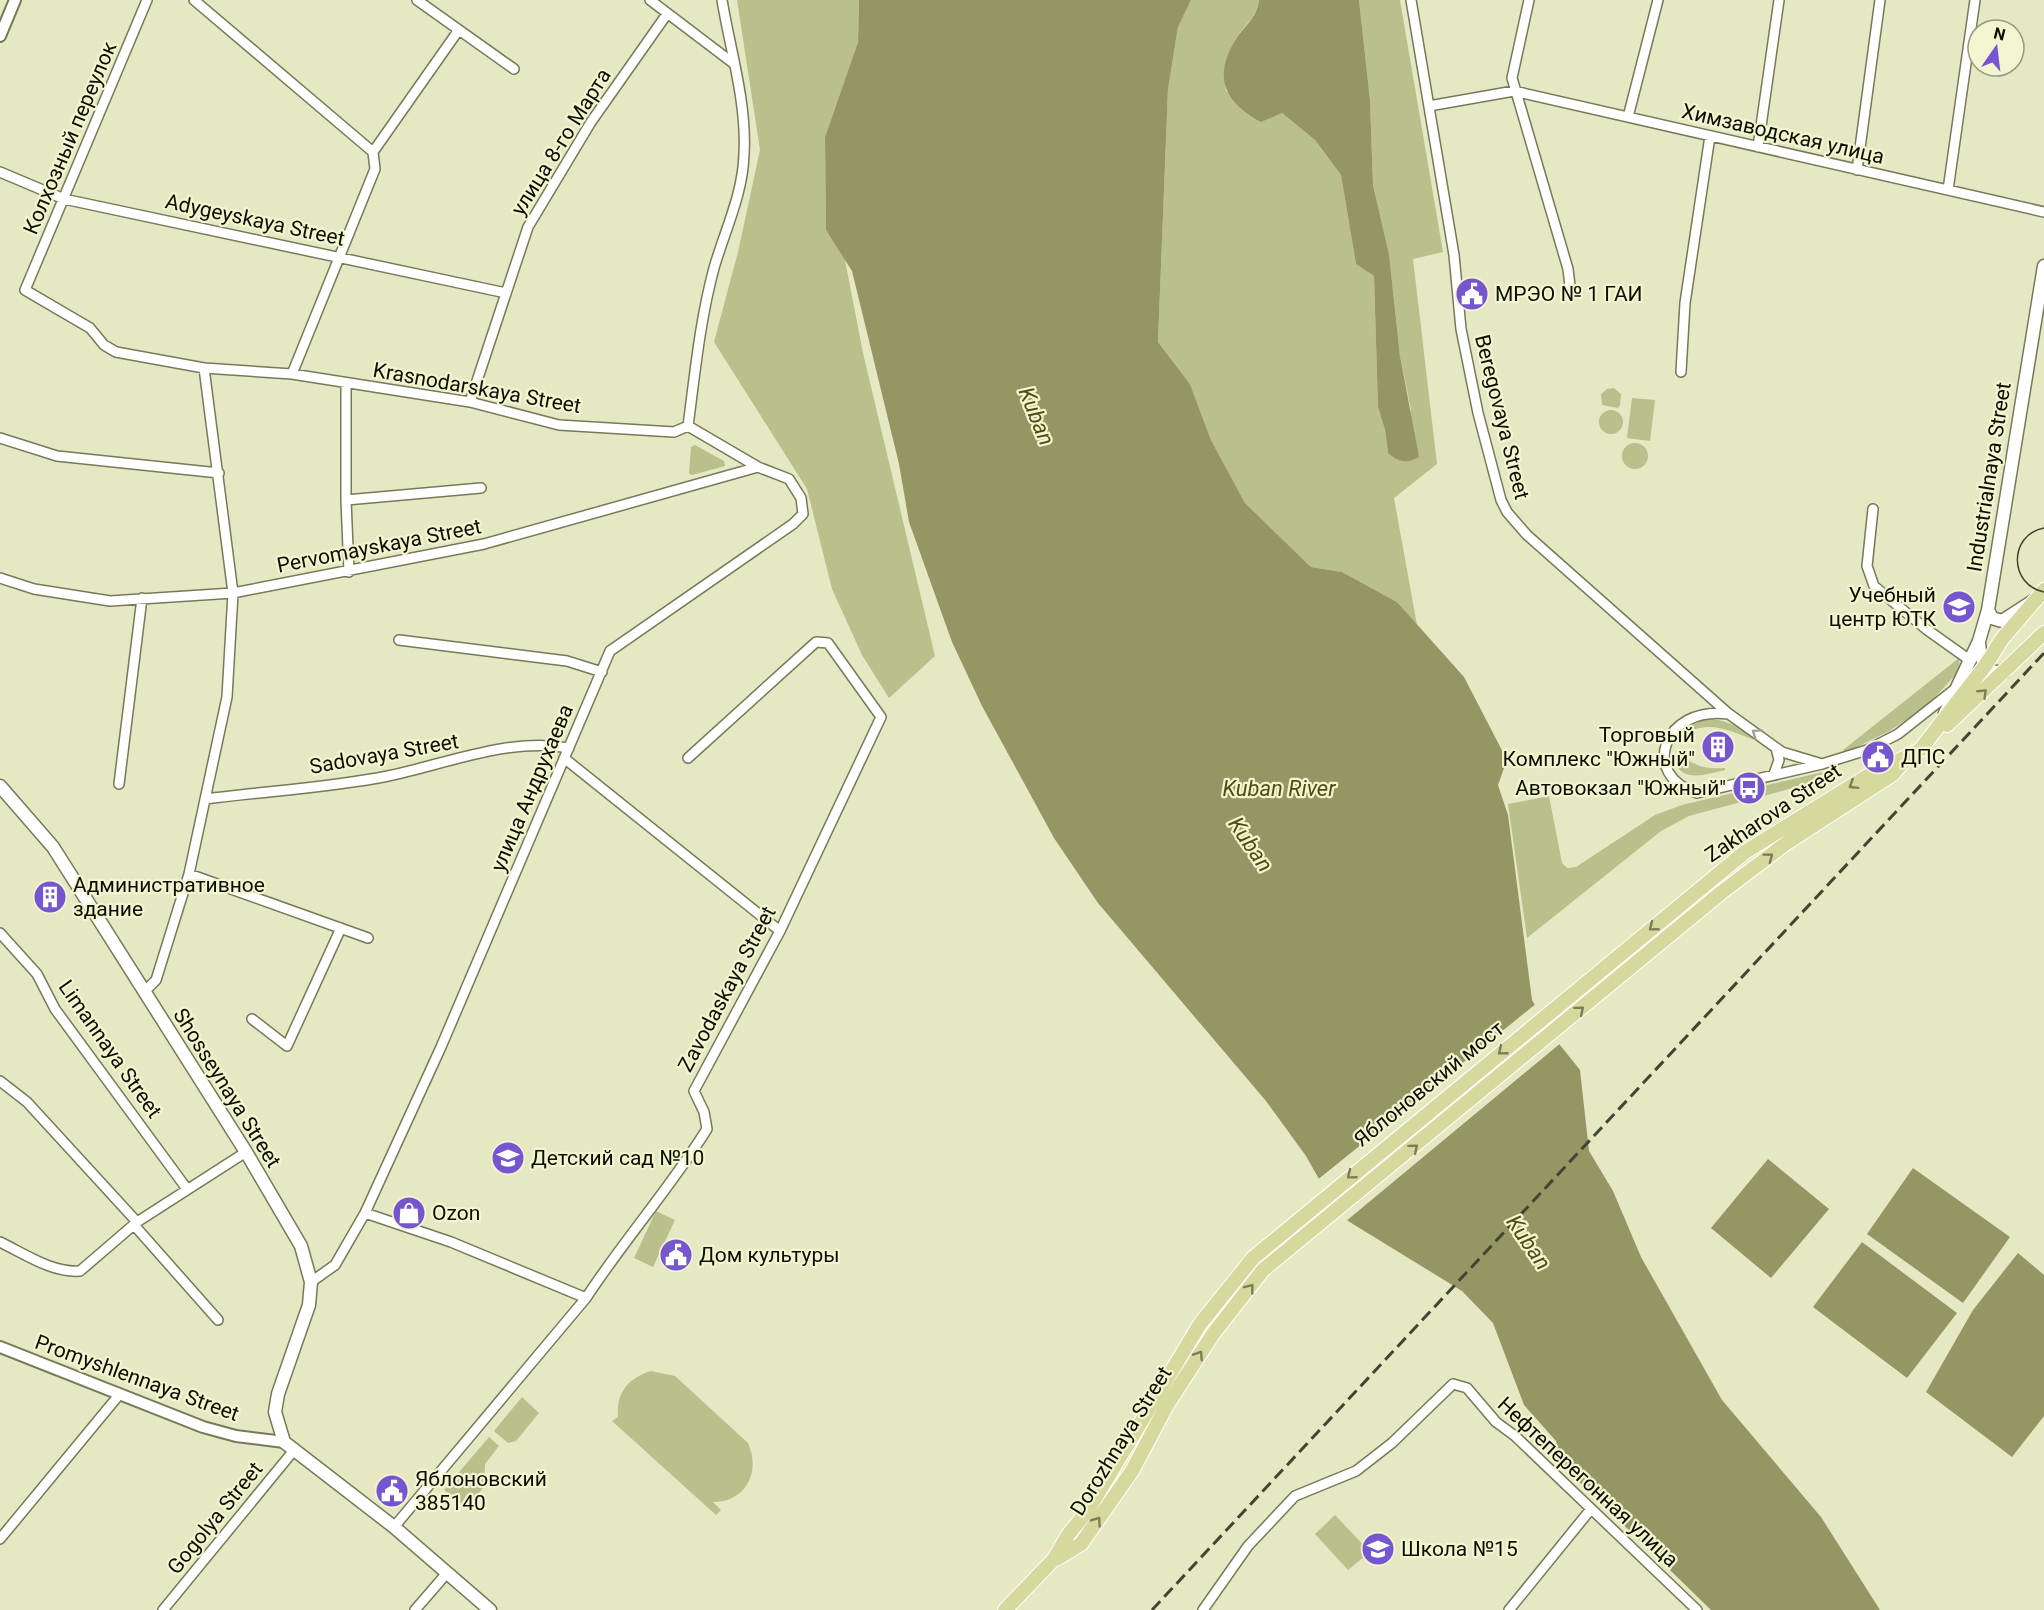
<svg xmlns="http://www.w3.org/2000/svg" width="2044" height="1610" viewBox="0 0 2044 1610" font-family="Roboto,sans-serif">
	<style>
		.green { fill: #bbbf8b }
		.water { fill: #949764 }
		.pier { fill: #e5e8c3 }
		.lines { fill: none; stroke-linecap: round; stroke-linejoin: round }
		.minor-casing { stroke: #777958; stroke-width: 12 }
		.tertiary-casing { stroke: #777958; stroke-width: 14 }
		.secondary-casing { stroke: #777958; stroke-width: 15 }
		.primary-casing { stroke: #fff; stroke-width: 16 }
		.minor { stroke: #fff; stroke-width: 9 }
		.tertiary { stroke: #fff; stroke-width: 10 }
		.secondary { stroke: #fff; stroke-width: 12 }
		.primary { stroke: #d6d99d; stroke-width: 14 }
		.tram { stroke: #434433; stroke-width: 1.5 }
		.rail { stroke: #434433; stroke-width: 3; stroke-dasharray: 12 6; stroke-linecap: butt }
		.oneway { stroke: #7c7e58 }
		.oneway2 { stroke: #9f9f9a }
		.labels { text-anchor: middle; stroke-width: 4.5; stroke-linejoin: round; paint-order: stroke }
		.street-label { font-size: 21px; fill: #0e0e03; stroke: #f2f5d0 }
		.poi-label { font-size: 21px; fill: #0e0e03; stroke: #f2f5d0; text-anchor: start }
		.water-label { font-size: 22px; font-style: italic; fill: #4c4e12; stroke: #f2f5d0 }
	</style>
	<rect width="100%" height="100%" fill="#e5e8c3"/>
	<path class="green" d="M737,0h122l-1,42 -33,95 1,93 18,25 19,98 72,303 -46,42 -27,-43 -30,-66 -25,-100 -93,-147 24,-90 22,-102z
		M1191,0h68c-2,18 -16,25 -24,41 -9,16 -12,33 -9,50l56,22 33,27 26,35 15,89 18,12 4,131 7,23 3,23 23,-43 -11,-54 -11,-102 -16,-69 -3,-85 -11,-100h41l43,252 -30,7 24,205 -43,34 23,127 -20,-23 -55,-30 -31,-5 -66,-64 -34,-63 -21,-56 -32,-42 10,-253 10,-62z
		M1614,388l7,6 -1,11 -2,3 -16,-3 -1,-11 6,-5z
		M1632,398l23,2 -5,41 -23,-3z
		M1599 422a12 12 0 1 1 24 0a12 12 0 1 1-24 0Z
		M1622 456a13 13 0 1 1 26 0a13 13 0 1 1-26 0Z
		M695,445l29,16 1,5 -33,9 -3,-2 2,-26z
		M1959,658l1,12 -35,38 -36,23 -44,22 -2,-3z
		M1705,719c20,0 35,7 50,21 -24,-8 -46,-22 -72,-5l-3,-4z
		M1681,754c13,13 26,15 44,14v2c-22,5 -45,14 -53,-14z
		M1836,769l1,3 -22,10 -126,34 -28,15 -134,107 -19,-134 41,-8 13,67 5,5 9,-1 79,-52 27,-10z
		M656,1211l19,9 -22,47 -19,-9z
		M651,1371l24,5 73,67c13,29 -2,59 -35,59l8,8 -5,5 -104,-94 6,-4c-2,-24 10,-39 33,-46z
		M522,1397l17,16 -23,28 -8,2 -14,-12z
		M489,1437l10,9 -14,18 -1,23 -14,17 -6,2 -20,-16z
		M1335,1515l35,37 -22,18 -33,-36z"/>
	<path class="water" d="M859,0h332l-13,27 -10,62 -10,253 32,42 21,56 34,63 66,64 31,5 55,30 67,75 43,83 -9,25 10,30 24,185 20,35 28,35 9,81 24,40 28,66 81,143 99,117 59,93h-169l-151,-147 -4,-22 -32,-36 -31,-82 -31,-32 -114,-70 -20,-26 -22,-39 -40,-55 -168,-198 -44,-65 -72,-132 -30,-64 -43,-120 -10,-58 -47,-193 -26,-41 -1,-93 33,-95z
		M1259,0h100l11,100 3,85 16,69 11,102 19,101c-13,7 -20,5 -31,-4l-3,-23 -7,-23 -4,-131 -18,-12 -15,-89 -26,-35 -33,-27 -21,9c-36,-20 -49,-44 -25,-83 9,-14 21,-21 23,-39z
		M1768,1159l61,50 -58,69 -60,-50z
		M1913,1168l97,69 -47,66 -96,-69z
		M1862,1242l95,71 -50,65 -94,-71z
		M2018,1253l26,22v141l-32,41 -86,-65 47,-82z"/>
	<path class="pier" d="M1537,1003l25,39 -217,180 -29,-41z"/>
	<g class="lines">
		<g class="minor-casing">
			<path id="minor" d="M147,0l-122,290 65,38 14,17 12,7 88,16 88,6 178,28 89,23 115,7 14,-6
				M194,0l179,152
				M417,0l97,69
				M650,0l83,63
				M1411,0l43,255 7,74 17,84 23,87 6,12 20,23 202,179 53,38 40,12
				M1529,0l-17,78 56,191 2,17
				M1429,106l85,-15 530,121
				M1628,117l30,-117
				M1758,147l21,-147
				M373,152l85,-121
				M1857,170l23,-170
				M0,172l64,27 442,94
				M1948,190l27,-190
				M1681,372l4,-69 25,-167
				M292,374l83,-205 -2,-17
				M346,383v117l3,72
				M470,402l58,-175 63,-105 76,-108
				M688,426c7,-53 12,-106 26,-158 11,-38 29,-74 30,-114 3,-51 -14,-105 -22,-154
				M0,438l57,18 162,17
				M346,500l135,-12
				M1873,509l-6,57 7,20 52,43 45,32
				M0,578l34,11 76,12 123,-8 251,-49 274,-77
				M399,640l168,21 35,11
				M1729,714c-67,-9 -89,62 -32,79l125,-29 45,-14 31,-16 57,-45
				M564,758l216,173
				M1774,774l5,-14 -3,-12
				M119,784l23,-186
				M205,799c61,-8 124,-11 183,-23 58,-12 121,-39 181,-28
				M189,874l179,64
				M0,933l37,41 18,35 132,180
				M144,992l12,-12 33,-106 38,-177 6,-104 -29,-225
				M252,1019l35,27 54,-118
				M0,1081l27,21 110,120
				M365,1213l86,29 135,56 -192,229
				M134,1225l84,95
				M0,1242c25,12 52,31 80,29l57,-49 109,-70
				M311,1282l24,-17 30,-52 76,-166 169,-396 183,-127 10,-10 -2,-16 -12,-19 -31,-12 -70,-41
				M586,1298c38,-58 84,-110 121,-169l-3,-17 -10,-21 86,-160 101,-214 -53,-74 -12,-1 -128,116
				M0,1539l119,-144
				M163,1610l132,-161
				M415,1610l32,-37
				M1203,1610l45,-64 47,-50 61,-25 36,-28 61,-59 14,4 29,34 19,14 182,174
				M1509,1610l82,-101"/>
		</g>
		<g class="tertiary-casing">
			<path id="tertiary" d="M0,36l15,-36
				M0,1347l203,80 33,9 48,6"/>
		</g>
		<g class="secondary-casing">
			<path id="secondary" d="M1988,610l4,8 10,3 31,-20
				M1979,643c1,16 6,32 25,29
				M1945,713l34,-72 9,-31 56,-344
				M0,786l53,61 193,305 55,94 10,36 -2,23 -31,89 -3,18 9,30 110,85 96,83"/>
		</g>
		<g class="primary-casing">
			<path id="primary" d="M1947,725l97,-92
				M1056,1559l25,-15 51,-73 35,-66 46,-71 50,-64 459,-378 66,-50 105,-68 12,-14
				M1005,1610l49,-51 14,-24 20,-25 112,-186 53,-66 492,-406 121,-75 54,-27 65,-84 17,-27 42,-49"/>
		</g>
		<use href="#minor" class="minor"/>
		<use href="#tertiary" class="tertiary"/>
		<use href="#secondary" class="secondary"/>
		<use href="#primary" class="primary"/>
		<path class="tram" d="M2044,528c-36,7 -35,57 0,64"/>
		<path class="rail" d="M1152,1610l892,-957"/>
	</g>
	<defs><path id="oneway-chevron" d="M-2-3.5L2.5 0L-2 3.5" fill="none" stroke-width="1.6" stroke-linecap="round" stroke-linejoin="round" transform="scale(1.5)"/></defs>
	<g class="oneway">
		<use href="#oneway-chevron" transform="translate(1983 693) rotate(-44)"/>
		<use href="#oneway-chevron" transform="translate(1853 785) rotate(148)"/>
		<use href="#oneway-chevron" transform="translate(1769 857) rotate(-37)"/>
		<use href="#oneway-chevron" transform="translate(1653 927) rotate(141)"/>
		<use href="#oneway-chevron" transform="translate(1580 1010) rotate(-40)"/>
		<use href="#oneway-chevron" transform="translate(1502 1051) rotate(141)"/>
		<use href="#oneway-chevron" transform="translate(1414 1148) rotate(-40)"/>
		<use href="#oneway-chevron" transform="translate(1351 1175) rotate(141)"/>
		<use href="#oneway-chevron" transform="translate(1250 1288) rotate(-52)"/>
		<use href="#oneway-chevron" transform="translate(1199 1355) rotate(-57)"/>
		<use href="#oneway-chevron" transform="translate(1097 1521) rotate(-55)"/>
	</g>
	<use class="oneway2" href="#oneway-chevron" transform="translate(1756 733) rotate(-145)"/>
	<defs>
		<g id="civic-disc" transform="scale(1.725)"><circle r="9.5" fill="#7656d0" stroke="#f2f5d0"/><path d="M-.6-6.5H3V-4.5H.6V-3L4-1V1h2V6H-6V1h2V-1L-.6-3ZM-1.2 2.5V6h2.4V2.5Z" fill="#fff"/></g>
		<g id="university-disc" transform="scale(1.725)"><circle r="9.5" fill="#7656d0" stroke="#f2f5d0"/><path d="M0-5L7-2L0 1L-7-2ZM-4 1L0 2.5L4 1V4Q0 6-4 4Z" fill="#fff"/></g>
		<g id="building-disc" transform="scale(1.725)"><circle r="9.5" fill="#7656d0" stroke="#f2f5d0"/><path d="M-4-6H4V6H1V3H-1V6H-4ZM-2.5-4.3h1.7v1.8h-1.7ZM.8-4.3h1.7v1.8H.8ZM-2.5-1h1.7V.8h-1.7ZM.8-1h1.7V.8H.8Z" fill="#fff"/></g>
		<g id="bus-disc" transform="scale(1.725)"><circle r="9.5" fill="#7656d0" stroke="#f2f5d0"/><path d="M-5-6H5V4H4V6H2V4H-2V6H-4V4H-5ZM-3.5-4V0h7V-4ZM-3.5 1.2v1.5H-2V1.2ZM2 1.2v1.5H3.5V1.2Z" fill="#fff"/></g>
		<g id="school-disc" transform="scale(1.725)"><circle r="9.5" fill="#7656d0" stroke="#f2f5d0"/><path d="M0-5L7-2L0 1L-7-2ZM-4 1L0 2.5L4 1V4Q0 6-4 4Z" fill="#fff"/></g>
		<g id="shop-disc" transform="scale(1.725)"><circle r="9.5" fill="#7656d0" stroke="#f2f5d0"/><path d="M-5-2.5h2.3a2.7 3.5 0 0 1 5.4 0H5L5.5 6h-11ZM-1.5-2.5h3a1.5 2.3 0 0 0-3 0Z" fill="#fff"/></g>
	</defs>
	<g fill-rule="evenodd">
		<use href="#civic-disc" x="1472" y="294"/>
		<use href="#university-disc" x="1959" y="607"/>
		<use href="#building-disc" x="1718" y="747"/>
		<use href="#civic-disc" x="1878" y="757"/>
		<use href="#bus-disc" x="1749" y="788"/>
		<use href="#building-disc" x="50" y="897"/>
		<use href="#school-disc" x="508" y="1158"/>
		<use href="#shop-disc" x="409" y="1213"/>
		<use href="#civic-disc" x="676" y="1255"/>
		<use href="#civic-disc" x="392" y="1491"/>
		<use href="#school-disc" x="1378" y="1549"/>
	</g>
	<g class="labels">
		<g class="street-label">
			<text transform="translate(1783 134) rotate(13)" y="7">Химзаводская улица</text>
			<text transform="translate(70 138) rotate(-67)" y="7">Колхозный переулок</text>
			<text transform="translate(561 142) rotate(-58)" y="7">улица 8-го Марта</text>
			<text transform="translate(255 220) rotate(12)" y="7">Adygeyskaya Street</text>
			<text transform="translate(477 388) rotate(10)" y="7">Krasnodarskaya Street</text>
			<text transform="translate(1502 417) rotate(76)" y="7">Beregovaya Street</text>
			<text transform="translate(1989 477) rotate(-81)" y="7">Industrialnaya Street</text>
			<text transform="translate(379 546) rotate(-11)" y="7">Pervomayskaya Street</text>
			<text transform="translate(384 754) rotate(-10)" y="7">Sadovaya Street</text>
			<text transform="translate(532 788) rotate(-67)" y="7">улица Андрухаева</text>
			<text transform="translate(1773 813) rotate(-34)" y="7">Zakharova Street</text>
			<text transform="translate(727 989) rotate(-62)" y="7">Zavodaskaya Street</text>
			<text transform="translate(110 1049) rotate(55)" y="7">Limannaya Street</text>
			<text transform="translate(1429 1084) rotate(-39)" y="7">Яблоновский мост</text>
			<text transform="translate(227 1088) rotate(58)" y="7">Shosseynaya Street</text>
			<text transform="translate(137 1378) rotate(20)" y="7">Promyshlennaya Street</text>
			<text transform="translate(1121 1441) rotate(-58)" y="7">Dorozhnaya Street</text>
			<text transform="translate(1588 1482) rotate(43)" y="7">Нефтеперегонная улица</text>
			<text transform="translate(215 1518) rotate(-51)" y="7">Gogolya Street</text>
		</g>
		<g class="poi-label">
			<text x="1495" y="301">МРЭО № 1 ГАИ</text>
			<text x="1936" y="602" text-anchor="end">Учебный<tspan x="1936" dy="24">центр ЮТК</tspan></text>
			<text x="1695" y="742" text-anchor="end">Торговый<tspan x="1695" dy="24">Комплекс "Южный"</tspan></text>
			<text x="1901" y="764">ДПС</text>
			<text x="1726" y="795" text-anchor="end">Автовокзал "Южный"</text>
			<text x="73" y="892">Административное<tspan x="73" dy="24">здание</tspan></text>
			<text x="531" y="1165">Детский сад №10</text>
			<text x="432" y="1220">Ozon</text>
			<text x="699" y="1262">Дом культуры</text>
			<text x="415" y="1486">Яблоновский<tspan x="415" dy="24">385140</tspan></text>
			<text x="1401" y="1556">Школа №15</text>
		</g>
		<g class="water-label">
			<text transform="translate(1037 416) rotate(68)" y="8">Kuban</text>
			<text x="1279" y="796">Kuban River</text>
			<text transform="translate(1251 844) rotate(56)" y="8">Kuban</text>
			<text transform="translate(1529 1242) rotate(56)" y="8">Kuban</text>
		</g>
	</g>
	<g transform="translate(1996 48) rotate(14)"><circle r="28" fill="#f2f5d0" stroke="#97997e" stroke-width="1.5"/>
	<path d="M0-4.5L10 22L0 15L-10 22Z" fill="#7656d0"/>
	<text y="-9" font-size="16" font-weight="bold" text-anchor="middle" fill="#0e0e03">N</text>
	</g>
</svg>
